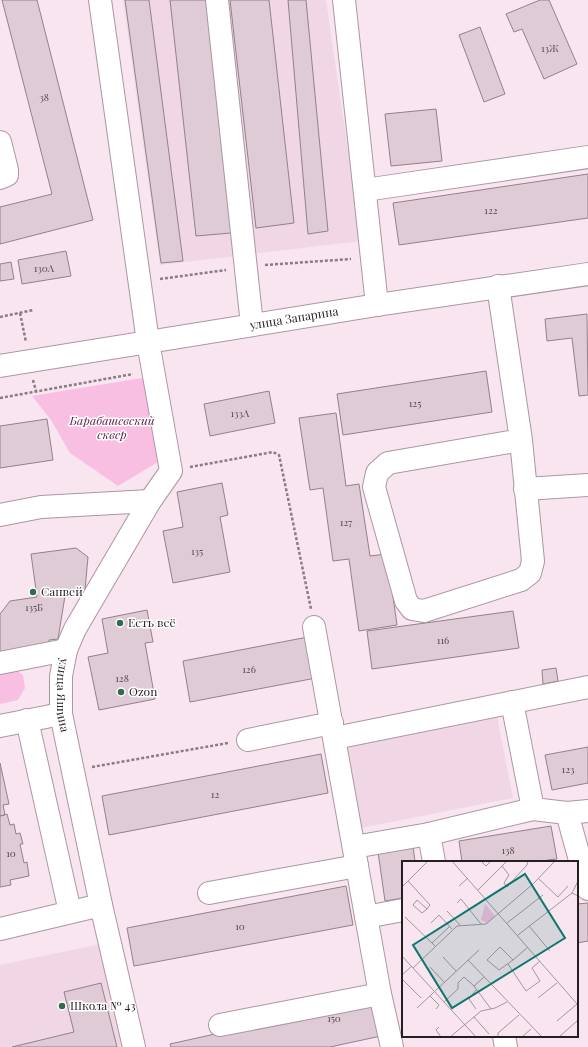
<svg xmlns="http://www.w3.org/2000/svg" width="588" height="1047" viewBox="0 0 588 1047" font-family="'Playfair Display',serif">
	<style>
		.built { fill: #f1d6e6 }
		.green { fill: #f9bfe3 }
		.building { fill: #decbd6; stroke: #92808b }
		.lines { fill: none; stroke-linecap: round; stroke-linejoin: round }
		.minor-casing { stroke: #aa97a2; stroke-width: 24 }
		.path { stroke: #897c83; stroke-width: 2.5; stroke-dasharray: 3 2; stroke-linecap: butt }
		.minor { stroke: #fff; stroke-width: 22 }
		.poi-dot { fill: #336a50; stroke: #fff; stroke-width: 1.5 }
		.labels { text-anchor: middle; stroke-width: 3; stroke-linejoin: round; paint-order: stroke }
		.number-label { font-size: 10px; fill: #53494f }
		.street-label { font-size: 12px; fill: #251e22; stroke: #fff }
		.park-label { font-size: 12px; font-style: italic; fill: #63204f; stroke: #fff }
		.poi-label { font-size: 12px; fill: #251e22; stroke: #fff; text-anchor: start }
		.inset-road { fill: none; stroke: #a4959e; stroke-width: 1 }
		.view { fill: #0f766e; fill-opacity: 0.15; stroke: #0f766e; stroke-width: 2 }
		.inset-edge { fill: none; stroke: #251e22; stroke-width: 2 }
	</style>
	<rect width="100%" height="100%" fill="#f9e5f0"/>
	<path class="built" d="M123,0h203l35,241 -201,24z
		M496,711l17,87 -152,30 -17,-88z
		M110,942l22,105h-132v-82z"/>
	<path class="green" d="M148,377l15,82 -45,27 -48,-33 -19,-33 -19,-24z
		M14,668l9,7 2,13 -7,12 -18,4v-33z"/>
	<path class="building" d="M2,0h35l56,220 -93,24v-37l52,-13z
		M125,0h24l34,261 -22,2z
		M170,0h36l25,233 -35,3z
		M230,0h39l25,223 -38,5z
		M288,0h18l22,231 -20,3z
		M540,0h9l28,64 -33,15 -22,-50 -8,3 -8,-18z
		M480,27l25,67 -21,8 -25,-67z
		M436,109l6,52 -51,5 -6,-52z
		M588,174v44l-189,27 -6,-42z
		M66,251l5,25 -49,8 -4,-24z
		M11,262l3,17 -14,2v-17z
		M587,314l1,81 -9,1 -7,-58 -25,3 -2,-22z
		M486,371l6,41 -149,23 -6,-41z
		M269,391l6,32 -65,13 -6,-32z
		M336,413l10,73 13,-2 11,72 17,-2 10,71 -38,6 -10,-72 -16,2 -10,-73 -13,2 -11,-72z
		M47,419l6,41 -53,8v-42z
		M222,483l6,32 -8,2 10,55 -57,11 -10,-52 20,-4 -6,-35z
		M76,548l12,9 -3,33 -9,2v3l-11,1 -7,43 -9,1 1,7 -50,12v-45l10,-13 27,-4 -6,-43z
		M147,610l6,32 -8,1 10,56 -56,11 -11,-53 20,-4 -6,-34z
		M513,611l6,37 -147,21 -5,-38z
		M308,637l8,41 -126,24 -7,-41z
		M556,668l2,13 -15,3 -1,-14z
		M588,747v36l-36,7 -7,-35z
		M321,754l7,39 -219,42 -7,-39z
		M0,763l9,41 -6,1 2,10 -5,1z
		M7,814l3,11 4,-1 2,10 4,-1 3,11h-3l4,19 3,-1 2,14 -19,4 1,5 -11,2v-71z
		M551,826l6,33 -10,1v2h-85l-3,-21z
		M413,846l2,16h-12v36l-18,3 -7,-49z
		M346,886l7,39 -219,41 -7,-38z
		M588,903v38l-11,2v-39z
		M101,983l16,64h-105l62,-15 -10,-40z
		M373,999l8,37 -51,11h-159l-1,-3z"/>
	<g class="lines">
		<g class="minor-casing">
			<g id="minor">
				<path id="s1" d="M100,0l48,342 23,129 -21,30 -75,128 -9,21 -5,26v38l40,191 33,142"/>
				<path d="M217,0l35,325"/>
				<path d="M344,0l33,305"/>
				<path d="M0,142l7,28v5l-7,3"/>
				<path d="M365,190l223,-33"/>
				<path d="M498,286l23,154 12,121 -3,12 -9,7 -97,31 -12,-2 -6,-8 -32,-114 3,-14 11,-10 133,-23"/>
				<path id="s2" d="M0,366l377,-61 211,-31"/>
				<path d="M525,489l63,-4"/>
				<path d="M0,515l41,-8 109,-6"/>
				<path d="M314,627l66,367 12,53"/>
				<path d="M0,663l66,-13"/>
				<path d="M512,702l21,107 34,4 21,-2"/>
				<path d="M27,720l43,192"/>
				<path d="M0,726l61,-12"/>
				<path d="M335,738l253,-51"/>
				<path d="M248,740l84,-17"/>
				<path d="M567,813l21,76"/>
				<path d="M354,847l75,-13"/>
				<path d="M434,862l-5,-28 104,-25"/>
				<path d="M209,893l148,-27"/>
				<path d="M366,917l37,-7"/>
				<path d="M0,929l101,-24"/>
				<path d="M220,1025l160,-31"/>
				<path d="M504,1036l2,11"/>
			</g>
		</g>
		<path class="path" d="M265,265l86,-6
			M160,279l66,-9
			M20,313l6,29
			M0,317l33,-7
			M33,380l3,11
			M0,398l133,-24
			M190,467l83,-15 6,3 32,154
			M92,767l136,-24"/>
		<use href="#minor" class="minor"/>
	</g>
	<g class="poi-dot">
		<circle cx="33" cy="592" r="4"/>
		<circle cx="120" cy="623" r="4"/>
		<circle cx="121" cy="692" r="4"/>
		<circle cx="62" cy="1006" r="4"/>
	</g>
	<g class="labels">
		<g class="number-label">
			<text x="550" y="52">13Ж</text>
			<text x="44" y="101">38</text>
			<text x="491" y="214">122</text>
			<text x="44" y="272">130А</text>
			<text x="415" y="407">125</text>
			<text x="240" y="417">133А</text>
			<text x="346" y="526">127</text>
			<text x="197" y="555">135</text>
			<text x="34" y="611">135Б</text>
			<text x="443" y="644">116</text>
			<text x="249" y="673">126</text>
			<text x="122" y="682">128</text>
			<text x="568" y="773">123</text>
			<text x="215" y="798">12</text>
			<text x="508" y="854">138</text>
			<text x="11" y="857">10</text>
			<text x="240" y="930">10</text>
			<text x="334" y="1022">150</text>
		</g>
		<g class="street-label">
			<text dy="4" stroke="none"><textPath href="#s2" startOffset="298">улица Запарина</textPath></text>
			<text dy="4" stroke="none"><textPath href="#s1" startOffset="730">улица Яшина</textPath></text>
		</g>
		<g class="park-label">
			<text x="112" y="425">Барабашевский<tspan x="112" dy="14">сквер</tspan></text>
		</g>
		<g class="poi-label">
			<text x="41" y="596">Санвей</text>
			<text x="128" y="627">Есть всё</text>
			<text x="129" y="696">Ozon</text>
			<text x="70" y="1010">Школа № 43</text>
		</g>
	</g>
	<g transform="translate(402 861)">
		<rect width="176" height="176" fill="#f9e5f0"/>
		<path d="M83,43l10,12 -8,7 -6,-3z" fill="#f9bfe3"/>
		<path class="inset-road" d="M50,0l126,144M79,0l5,5 5,-5M100,5l7,9 -5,8 3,4 20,-22 1,-4M137,18l19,18 10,-11M6,20l22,24 -3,4 -5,4 -9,-8 4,-5 10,9M57,25l9,-8M0,26l26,-26M76,29l29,-29M170,32l6,-12M55,42l4,-4 20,25M45,50l13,14M3,56l30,29M29,62l8,-8 13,14M105,62l36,-28M127,65l21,25M116,74l54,-42 6,3M30,82l18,-17M0,95l74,81M41,96l13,14M66,99l74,77M111,99l-13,-13 -13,13 12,10 14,-10 15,-13M106,103l18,27 14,-10 -8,-13 8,-7M28,106l14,15M11,107l44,-42 29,-2 47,-40 22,-23M0,114l10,-9M82,116l-10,9 17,23M0,118l19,19M28,135l9,9 -3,4M136,137l19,-15M42,141l14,-13v-6l6,-6 10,9M15,147l62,-58M74,148l-7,-10 7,-9M72,156l15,17M155,160l20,-17M37,166l-3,3 5,7M48,176l31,-26 14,-3 12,-6M96,176v-4l21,-18M120,176l9,-8M157,176l18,-16"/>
		<path class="view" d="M123,13l40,64 -113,70 -39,-63z"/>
		<rect width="176" height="176" class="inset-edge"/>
	</g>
</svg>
